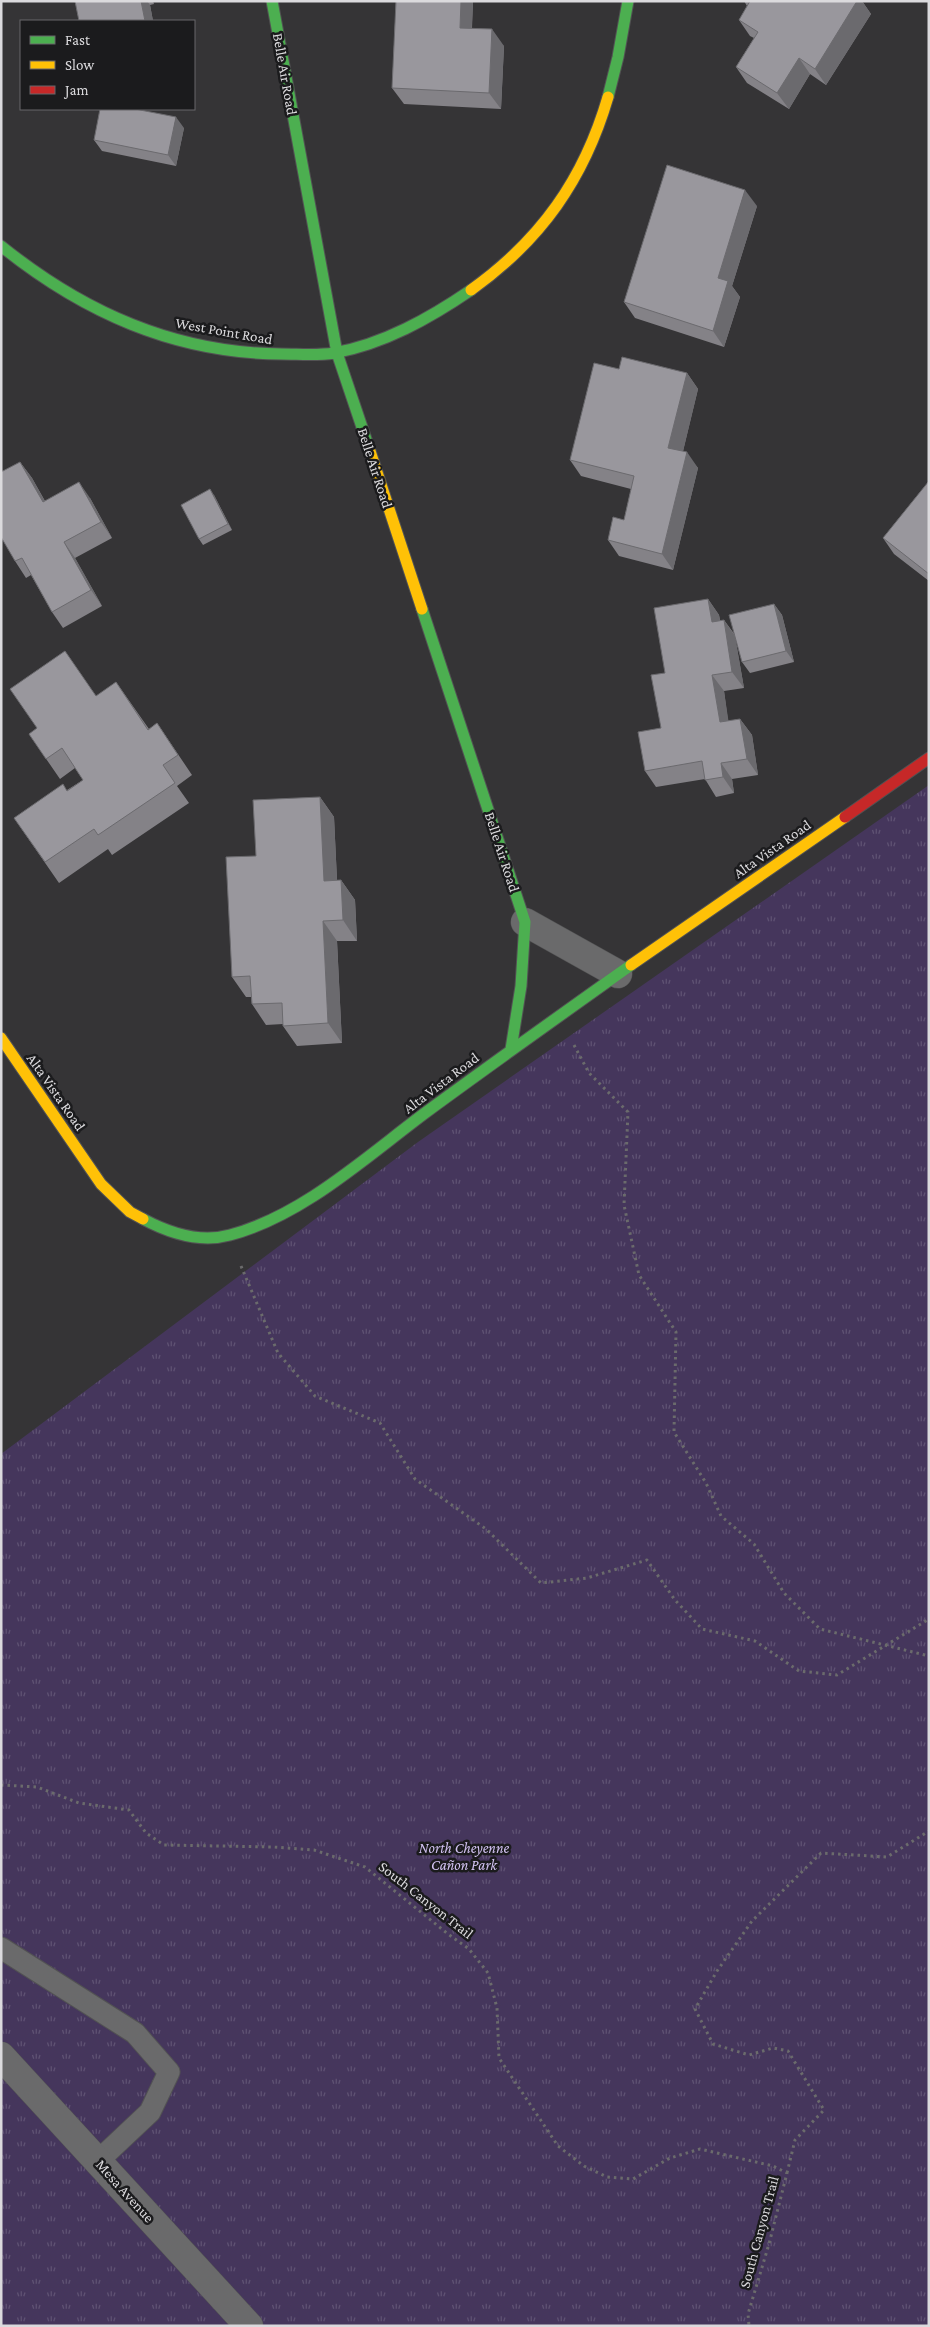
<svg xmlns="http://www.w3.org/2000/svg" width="930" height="2327" viewBox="0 0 930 2327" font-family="'Crimson Pro',serif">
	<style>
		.park { fill: url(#park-tufts) }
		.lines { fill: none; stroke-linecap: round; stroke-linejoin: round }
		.lane-casing { stroke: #525253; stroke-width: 23 }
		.street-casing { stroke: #525253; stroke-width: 29 }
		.fast-casing { stroke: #525253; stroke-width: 13 }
		.slow-casing { stroke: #525253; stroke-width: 13 }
		.jam-casing { stroke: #525253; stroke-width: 13 }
		.path { stroke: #6b6b6c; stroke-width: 3; stroke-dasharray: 2.5 4; stroke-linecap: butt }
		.lane { stroke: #6a6a6b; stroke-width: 21 }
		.street { stroke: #6a6a6b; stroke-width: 28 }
		.fast { stroke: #4caf50; stroke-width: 11 }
		.slow { stroke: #ffc107; stroke-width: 11 }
		.jam { stroke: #c62828; stroke-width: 11 }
		.wall { fill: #848287 }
		.shaded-wall { fill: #6b6a6e }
		.building { fill: #99979d; stroke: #6b6a6e }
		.labels { text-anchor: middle; stroke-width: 5; stroke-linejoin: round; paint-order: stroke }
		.street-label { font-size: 15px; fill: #dbdadd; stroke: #1b1b1d }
		.park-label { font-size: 15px; font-style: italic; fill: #d3c3f3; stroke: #1b1b1d }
	</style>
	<defs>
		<pattern id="park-tufts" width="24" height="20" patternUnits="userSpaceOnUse" patternTransform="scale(1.25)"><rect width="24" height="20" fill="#45365c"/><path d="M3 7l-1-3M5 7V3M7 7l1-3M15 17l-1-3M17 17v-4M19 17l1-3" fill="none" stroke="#5f5273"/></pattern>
	</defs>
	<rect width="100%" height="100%" fill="#353436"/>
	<path class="park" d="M929,785v1541h-928v-872l417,-312z"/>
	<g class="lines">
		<g class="lane-casing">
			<path id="lane" d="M1,1948l134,85 34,39 -19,40 -52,49"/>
		</g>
		<g class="street-casing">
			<path id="street" d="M525,922l93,52
				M1,2056l248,270"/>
		</g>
		<g class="fast-casing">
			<path id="fast" d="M272,1l65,352 31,92
				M608,97l10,-40 10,-56
				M1,246c82,66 173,107 280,108 18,0 36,2 53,-1 50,-9 96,-35 137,-63
				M422,609l103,313 -4,64 -10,63
				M143,1219c26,14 58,24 87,16 72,-19 136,-78 195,-122 68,-50 137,-99 206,-148"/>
		</g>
		<g class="slow-casing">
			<path id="slow" d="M471,290c70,-50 113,-111 137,-193
				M368,445l54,164
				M631,965l214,-148
				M1,1038l100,146 29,28 13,7"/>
		</g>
		<g class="jam-casing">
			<path id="jam" d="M845,817l84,-59"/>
		</g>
		<path class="path" d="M574,1045l15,28 39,39 -4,93 15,70 37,57 -2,100 32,51 15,33 33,28 30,49 36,36 109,27
			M241,1266l37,87 37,43 65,27 35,56 71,50 55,54 46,-5 60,-18 28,40 27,29 53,12 44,30 38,4 92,-56
			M1,1785l36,2 42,16 50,7 17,23 18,12 109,2 41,3 51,17 83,67 21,15 19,24 9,35 2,50 59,88 26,20 23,11 26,2 37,-21 30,-9 73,17 14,7 -18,71 -21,70 1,12
			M787,2173l8,-33 29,-30 -36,-59 -15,-3 -24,7 -36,-11 -18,-35 22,-38 35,-50 69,-68 66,4 42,-26"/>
		<use href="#lane" class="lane"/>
		<use href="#street" class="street"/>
		<use href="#fast" class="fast"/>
		<use href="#slow" class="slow"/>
		<use href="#jam" class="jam"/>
	</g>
	<path class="wall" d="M75,1h78l1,3 -4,1 3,16h-74z
		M396,1h77l-1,27 32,18 -3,63 -97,-5 -12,-16z
		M744,1h118l9,13 -45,71 -16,-11 -21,35 -42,-26 -11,-16 18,-29 -4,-2 -11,-16 8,-14z
		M184,128l-8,38 -74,-15 -8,-11z
		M757,206l-25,80 8,11 -16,50 -89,-29 -11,-16z
		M619,369l68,4 11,16 -15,62 15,17 -25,102 -54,-14 -11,-16 16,-20 7,-31 -50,-13 -11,-16z
		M20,462l12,16 13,23 45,-3 22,40 -37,20 27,48 -39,22 -11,-16 -21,-37 -5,3 -11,-17z
		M929,481v100l-35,-27 -11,-16z
		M214,495l18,35 -29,15 -4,-6z
		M708,599l11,16 1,5h4l11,15 39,-31 8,11 12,47 -44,11 -8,-11 -7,-25 9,51 -20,3 4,30 12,-2 12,16 6,40 -26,4 2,14 -18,4 -11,-18 -49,8 -11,-16z
		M116,682l33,47 8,-6 35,52 -15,11 12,17 -77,52 -4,-6 -49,34 -45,-65 53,-28 16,-10 -8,-12 -15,11 -31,-45 68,-38z
		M320,797l14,20 3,63h4l14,20 2,41h-20l5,102 -45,3 -14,-20v-2l-17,1 -14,-21 -1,-7h-5l-14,-20 24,-121z"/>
	<path class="shaded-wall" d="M141,1h6l3,4 3,16h-8z
		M461,1h12l-2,43 -11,-16z
		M857,1h5l9,13 -45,71 -11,-16z
		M492,29l12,17 -3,63 -12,-16z
		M799,58l11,16 -21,35 -12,-16z
		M176,117l8,11 -8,38 -8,-11z
		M745,190l12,16 -25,80 8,11 -16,50 -11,-16 5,-53z
		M687,373l11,16 -18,75 -12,-16z
		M687,452l11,16 -25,102 -11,-16z
		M20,462l12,16 22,40 -11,-16z
		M79,482l11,16 22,40 -11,-16z
		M210,489l4,6 18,35 -4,-6z
		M64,542l11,16 27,48 -11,-16z
		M708,599l11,16 4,23 -11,-16z
		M774,604l8,11 12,47 -8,-11z
		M724,620l11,16 9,52 -12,-16z
		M712,675l12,16 7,47 -11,-16z
		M740,719l12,16 6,40 -11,-16z
		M721,763l11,16 2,14 -11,-16z
		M320,797l14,20 4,84 -14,-20z
		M341,880l14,20 2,41 -14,-21z
		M323,921l14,20 5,102 -14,-20z"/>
	<path class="building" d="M75,1h66l4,20h-66z
		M396,1h65l-1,27 32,1 -3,64 -97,-5z
		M750,1h107l-42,68 -16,-11 -22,35 -41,-26 22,-35 -19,-12z
		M100,109h35l41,8 -8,38 -74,-15z
		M667,165l78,25 -27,88 10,3 -15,50 -89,-29z
		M622,357l65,16 -19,75 19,4 -25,102 -54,-14 5,-23 11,3 10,-44 -64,-16 24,-97 25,6z
		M20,462l23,40 36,-20 22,40 -37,20 27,48 -39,22 -30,-54 -7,3 -14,-24v-65z
		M929,481v93l-46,-36z
		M210,489l18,35 -29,15 -18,-34z
		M708,599l4,23 12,-2 8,52 -20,3 8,47 20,-3 7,40 -26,4 2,14 -18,3 -3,-19 -57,10 -7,-39 23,-4 -10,-53 14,-2 -11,-65z
		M774,604l12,47 -44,11 -13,-47z
		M65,651l31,45 20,-14 32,48 9,-7 21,32 -15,10 12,18 -77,52 -4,-6 -49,33 -31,-44 49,-34 4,7 16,-11 -21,-32 -16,11 -17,-25 8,-6 -27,-39z
		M320,797l4,84 17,-1 2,40 -20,1 5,102 -45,3 -1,-23 -30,1 -2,-28 -18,1 -6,-120 30,-1 -3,-56z"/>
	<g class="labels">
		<g class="street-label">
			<text transform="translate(285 74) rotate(80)" y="5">Belle Air Road</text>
			<text transform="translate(224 331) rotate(10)" y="5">West Point Road</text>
			<text transform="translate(375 468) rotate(72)" y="5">Belle Air Road</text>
			<text transform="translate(772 849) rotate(-35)" y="5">Alta Vista Road</text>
			<text transform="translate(502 852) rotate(72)" y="5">Belle Air Road</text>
			<text transform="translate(441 1083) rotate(-37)" y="5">Alta Vista Road</text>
			<text transform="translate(56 1092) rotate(55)" y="5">Alta Vista Road</text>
			<text transform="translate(426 1900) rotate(38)" y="5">South Canyon Trail</text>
			<text transform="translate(125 2191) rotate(48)" y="5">Mesa Avenue</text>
			<text transform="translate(759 2232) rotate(-75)" y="5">South Canyon Trail</text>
		</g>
		<g class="park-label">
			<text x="464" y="1853">North Cheyenne<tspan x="464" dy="17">Cañon Park</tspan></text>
		</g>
	</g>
	<rect width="930" height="2327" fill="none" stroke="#dbdadd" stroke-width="5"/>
	<rect x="20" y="20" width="175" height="90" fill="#1b1b1d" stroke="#68676a"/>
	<rect x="30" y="36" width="25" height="8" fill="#4caf50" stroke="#68676a"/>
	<text x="65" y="45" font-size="15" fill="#dbdadd">Fast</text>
	<rect x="30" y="61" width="25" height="8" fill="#ffc107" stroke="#68676a"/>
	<text x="65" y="70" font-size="15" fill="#dbdadd">Slow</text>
	<rect x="30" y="86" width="25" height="8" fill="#c62828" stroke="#68676a"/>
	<text x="65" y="95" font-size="15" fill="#dbdadd">Jam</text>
</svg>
